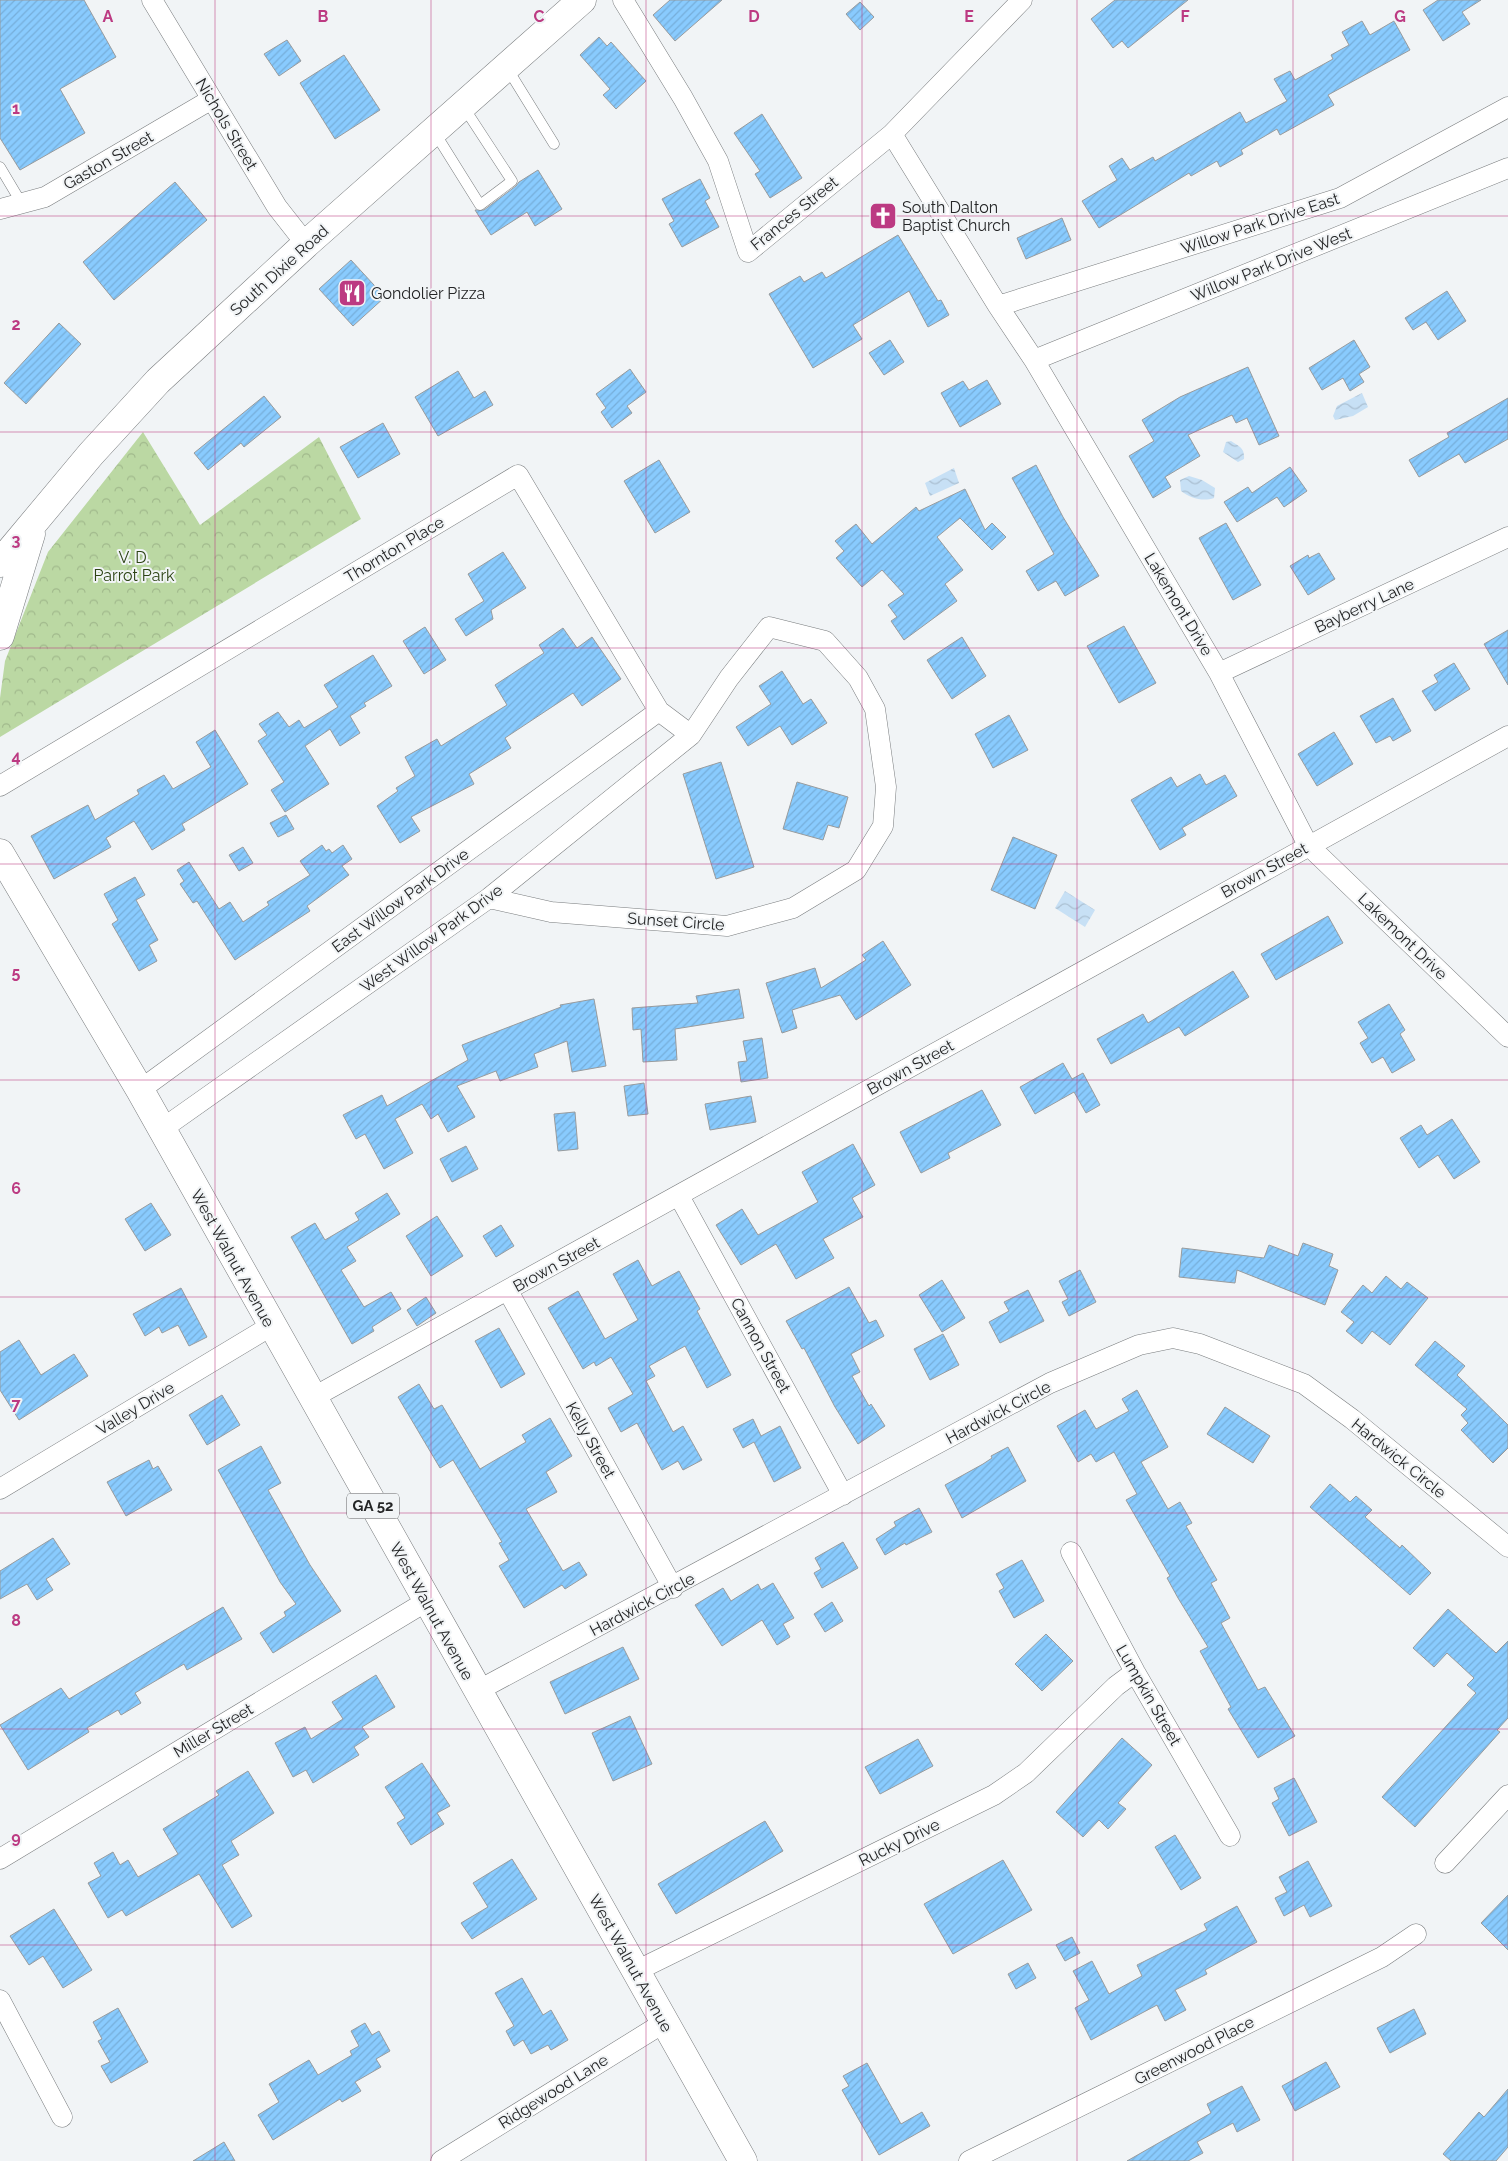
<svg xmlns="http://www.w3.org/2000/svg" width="1508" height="2161" viewBox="0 0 1508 2161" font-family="Raleway,sans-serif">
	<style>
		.forest { fill: url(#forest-crowns) }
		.water { fill: url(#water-waves) }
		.building { fill: url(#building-hatch); stroke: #989b9d }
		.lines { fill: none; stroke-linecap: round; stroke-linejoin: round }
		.service-casing { stroke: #797c7e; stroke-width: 11 }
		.minor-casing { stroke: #797c7e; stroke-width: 21 }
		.primary-casing { stroke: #797c7e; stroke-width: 29 }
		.service { stroke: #fff; stroke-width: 10 }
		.minor { stroke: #fff; stroke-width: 20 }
		.primary { stroke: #fff; stroke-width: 28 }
		.grid { fill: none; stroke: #bc3a82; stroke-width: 1; stroke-opacity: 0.55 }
		.labels { text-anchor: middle; stroke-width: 4; stroke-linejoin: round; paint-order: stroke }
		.shield { fill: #f1f4f6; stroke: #626364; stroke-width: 1 }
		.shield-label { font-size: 15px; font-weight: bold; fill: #242526 }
		.street-label { font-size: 16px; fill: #242526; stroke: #f1f4f6 }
		.poi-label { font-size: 16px; fill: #242526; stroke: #f1f4f6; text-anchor: start }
		.park-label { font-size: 16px; fill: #2d4415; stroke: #f1f4f6 }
		.grid-label { font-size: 16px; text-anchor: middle; font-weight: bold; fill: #bc3a82; stroke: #f1f4f6; stroke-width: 4; stroke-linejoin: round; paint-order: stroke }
	</style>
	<defs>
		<pattern id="forest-crowns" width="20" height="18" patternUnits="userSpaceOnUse" patternTransform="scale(1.25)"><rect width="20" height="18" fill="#bbd8a3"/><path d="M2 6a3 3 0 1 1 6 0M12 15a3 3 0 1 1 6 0" fill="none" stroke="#a1b98c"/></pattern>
		<pattern id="water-waves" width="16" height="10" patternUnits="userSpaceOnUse" patternTransform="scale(1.25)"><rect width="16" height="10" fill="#c7e0f5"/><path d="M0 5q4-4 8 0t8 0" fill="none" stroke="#abc0d2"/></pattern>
		<pattern id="building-hatch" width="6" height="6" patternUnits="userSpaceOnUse" patternTransform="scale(1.25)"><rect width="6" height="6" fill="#89cbfe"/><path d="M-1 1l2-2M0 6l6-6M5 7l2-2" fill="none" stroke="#76aeda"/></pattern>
	</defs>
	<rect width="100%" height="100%" fill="#f1f4f6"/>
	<path class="forest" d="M143,432l57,93 119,-88 42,82 -361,218v-39l5,-37 43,-109z"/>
	<path class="water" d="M1362,393l6,14 -15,9 -18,4 -2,-4 4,-10z
		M1231,441c8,5 14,7 13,18l-6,3 -15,-10 3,-10z
		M954,468l5,15 -29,13 -5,-13z
		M1189,476l13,4 13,8 -1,10c-11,4 -24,0 -33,-7l-1,-11z
		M1065,891l30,19 -10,17 -30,-19z"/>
	<path class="building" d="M0,0h84l32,57 -56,32 25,44 -65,37 -20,-32z
		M670,0h52l-47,41 -22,-26z
		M1115,0h73l-60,48 -6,-7 -9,7 -22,-29z
		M1438,0h43l-19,12 8,12 -27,17 -20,-31z
		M860,2l14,15 -14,13 -14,-16z
		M1362,21l8,14 24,-14 16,29 -82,45 6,10 -54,30 -3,-6 -36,21 2,4 -23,13 -3,-6 -26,15 -2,-3 -90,55 -17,-27 35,-21 -8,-14 13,-8 8,12 23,-13 2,4 85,-49 6,11 41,-22 -13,-22 16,-8 5,9 38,-21 -2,-4 18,-10 -7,-13z
		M599,37l8,9 4,-4 35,39 -30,28 -13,-14 7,-6 -30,-34z
		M287,40l14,21 -22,15 -15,-22z
		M344,55l36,55 -45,29 -35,-56z
		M762,114l40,64 -32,20 -15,-24 5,-3 -26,-38z
		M538,170l24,39 -27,17 -8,-14 -36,23 -16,-25h9l32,-24 3,-4z
		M700,179l10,19 -5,3 14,26 -37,20 -13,-23 5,-3 -12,-22z
		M175,182l32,38 -93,80 -31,-38z
		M1062,218l9,22 -45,19 -9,-21z
		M898,235l40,66 3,-1 8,15 -21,12 -19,-36 -56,34 9,14 -49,29 -44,-74 31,-18 4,6 18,-10 4,6z
		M351,260l34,37 -32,29 -34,-37z
		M1447,291l19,30 -28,19 -12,-18 -13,8 -8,-12z
		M59,323l22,21 -55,60 -22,-21z
		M890,340l14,22 -20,13 -15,-22z
		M1354,340l16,27 -11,7 5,8 -14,9 -7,-13 -21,12 -13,-22z
		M1248,367l31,69 -20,9 -12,-27 -11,5 -4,-8 -44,20 12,21 -35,21 6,10 -18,11 -24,-42 25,-15 -12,-21 38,-23z
		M630,369l16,23 -19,14 5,7 -20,15 -11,-16 5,-4 -10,-14z
		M458,371l16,27 11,-7 8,14 -55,31 -23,-39z
		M987,380l14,24 -41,23 -19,-34 22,-12 6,9z
		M264,396l17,21 -37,30 -3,-4 -33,27 -14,-17z
		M1508,398v41l-43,24 -6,-9 -40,23 -10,-17 40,-23 -2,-4z
		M383,423l17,31 -42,24 -18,-31z
		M659,460l31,52 -35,21 -31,-52z
		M1036,465l27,52 36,59 -34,20 -9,-15 -18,10 -12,-20 28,-17 -42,-76z
		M1290,467l17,24 -23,16 -7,-10 -40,25 -13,-20 24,-15 4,6z
		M965,489l20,41 7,-7 14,14 -14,13 -32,-32 -23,19 26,33 -18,14 12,17 -53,39 -13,-19 6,-4 -9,-12 16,-11 -22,-24 -20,17 -26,-29 8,-7 -9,-10 21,-17 16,20 44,-37 3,4z
		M1226,523l35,62 -28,15 -34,-62z
		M503,552l23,36 -35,22 2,9 -27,17 -11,-17 29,-18 -16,-27z
		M1319,553l16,26 -27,16 -18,-29 18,-11 1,3z
		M1124,626l32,57 -37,20 -32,-57z
		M425,627l21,33 -22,14 -21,-33z
		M563,628l14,20 15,-11 29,42 -39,27 -9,-13 -68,45 6,10 -42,26 5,10 -63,33 9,14 -20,12 -23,-37 21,-15 -2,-3 19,-12 -10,-19 32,-18 4,7 66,-41 -12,-20 49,-32 -5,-8z
		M1508,630v55l-24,-41z
		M962,637l24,39 -34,23 -25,-39z
		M373,655l19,31 -28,17 2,3 -16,10 10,17 -20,13 -10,-17 -25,17 24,38 -44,28 -14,-22 13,-8 -26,-41 9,-6 -8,-11 19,-12 11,15 10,-7 5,8 34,-21 -14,-22z
		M1454,663l16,26 -35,22 -13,-20 16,-9 -4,-7z
		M782,671l21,33 8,-5 16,24 -35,22 -12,-19 -32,20 -12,-19 35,-23 -12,-18z
		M1393,698l18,33 -18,10 -3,-5 -14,7 -16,-27z
		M1009,715l19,35 -35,18 -18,-34z
		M215,730l33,54 -66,40 3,6 -33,20 -18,-29 -28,17 5,9 -57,32 -23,-43 57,-31 7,15 44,-26 -2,-4 27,-15 9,14 38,-22 -15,-25z
		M1334,732l19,32 -36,22 -19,-32z
		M721,762l33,105 -38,12 -33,-105z
		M1200,774l6,11 19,-10 12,21 -55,32 4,7 -26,15 -29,-50 40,-23 6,10z
		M797,782l51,15 -9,31 -11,-3 -5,15 -40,-11z
		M286,815l8,14 -16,8 -8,-14z
		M1013,837l44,18 -22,54 -44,-19z
		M322,845l4,6 3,-2 3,4 11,-8 9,14 -10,7 7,9 -42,31 3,5 -75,49 -38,-59 -4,2 -13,-19 4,-3 -7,-11 12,-8 30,47 11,-7 13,20 26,-17 -2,-3 43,-27 -10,-14z
		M243,847l10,16 -14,8 -10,-16z
		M135,877l10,18 -9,5 22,40 -9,5 8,16 -18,10 -27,-47 6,-4 -14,-26z
		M1328,916l15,27 -67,37 -15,-26z
		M883,941l28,44 -55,35 -16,-25 -48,15 5,18 -15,5 -16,-50 49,-15 6,20 45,-28 -4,-5z
		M1233,971l16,26 -64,39 -6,-9 -68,37 -14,-25 46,-25 5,9z
		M739,989l5,29 -69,11 2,31 -34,2 -2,-33 -8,1 -1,-22 66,-5 -2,-7z
		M594,999l12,67 -34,6 -5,-31 -33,13 4,13 -38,14 -4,-10 -39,15 18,31 -27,15 -10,-18 -7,5 -9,-15 -27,15 18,34 -29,16 -19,-35 -9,5 -13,-24 39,-20 5,11 81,-46 -6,-15 99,-38 -1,-2z
		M1389,1004l16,26 -5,4 15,26 -23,13 -9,-16 -11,6 -12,-20 8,-5 -10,-16z
		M762,1038l6,40 -27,4 -3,-20 9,-1 -4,-20z
		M1063,1063l9,16 11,-6 17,32 -14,8 -12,-21 -39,22 -15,-27z
		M644,1083l4,31 -20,2 -4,-30z
		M982,1090l19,35 -53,28 2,5 -29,15 -21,-41z
		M751,1096l5,26 -46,8 -5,-26z
		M575,1112l3,37 -20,2 -4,-37z
		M1452,1119l28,43 -26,17 -16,-24 -19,13 -19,-30 21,-13 6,10z
		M853,1144l22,41 -23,13 11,19 -40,22 11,19 -38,21 -20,-35 -35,21 -25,-40 26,-16 16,26 60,-33 -16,-30z
		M466,1146l12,23 -26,13 -12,-23z
		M387,1193l13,21 -53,33 9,14 -15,9 23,37 27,-15 10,17 -29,18 2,4 -22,13 -61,-107 24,-14 10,17 34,-20 -4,-7z
		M151,1203l20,32 -26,16 -20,-32z
		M437,1216l26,40 -32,20 -25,-40z
		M501,1225l13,21 -18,11 -13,-21z
		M1303,1243l30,11 -4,12 9,4 -13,35 -88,-35 -2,13 -56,-6 3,-29 82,10 5,-13 29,11z
		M638,1260l14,26 27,-15 21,38 -3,2 34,64 -24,13 -22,-42 -36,20 6,10 -9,5 27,51 10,-6 19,34 -19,10 -5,-9 -16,9 -25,-47 -16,9 -13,-24 25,-14 -22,-37 -15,9 -2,-4 -11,7 -35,-61 30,-17 27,48 33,-19 -25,-46z
		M1080,1270l16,32 -27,14 -7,-14 6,-3 -9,-18z
		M1386,1276l15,13 6,-7 21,16 -38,47 -18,-14 -10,13 -16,-13 8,-9 -13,-10 22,-27 9,8z
		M942,1280l23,38 -23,14 -23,-37z
		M849,1287l20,36 7,-3 8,16 -33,18 9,18 -8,4 17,30 2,-2 14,22 -27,18 -23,-37 -31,-59 -2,1 -16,-28z
		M181,1288l26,49 -18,9 -11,-21 -16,8 -3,-6 -14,9 -12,-22z
		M1028,1290l16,31 -44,22 -11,-21 20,-11 -5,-9z
		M426,1297l10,16 -19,13 -10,-16z
		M499,1328l26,46 -24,14 -26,-47z
		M943,1334l16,31 -29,15 -16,-31z
		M19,1340l22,35 33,-21 14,22 -69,44 -19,-30v-38z
		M1435,1341l30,25 -8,9 51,50v23l-15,15 -32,-33 7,-7 -7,-8 6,-6 -52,-44z
		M419,1384l15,25 8,-4 38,64 46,-27 -4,-7 28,-17 22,38 -26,16 11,20 -31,17 37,62 16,-9 8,13 -22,14 -3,-4 -38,23 -25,-42 10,-6 -10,-17 3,-1 -49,-82 -13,8 -42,-71z
		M1137,1390l31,57 -27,15 27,47 12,-7 12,21 -6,3 31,54 -6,3 19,35 -9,5 37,67 7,-3 30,49 -37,22 -30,-49 3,-2 -31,-56 8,-4 -30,-49 -11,-20 3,-2 -44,-76 11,-6 -23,-42 -18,10 -5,-8 -13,8 -21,-36 28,-16 11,19 33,-18 -7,-12z
		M222,1395l18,30 -33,20 -18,-30z
		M1225,1407l45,29 -17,27 -46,-29z
		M753,1419l8,17 19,-10 21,42 -27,14 -20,-40 -11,6 -10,-19z
		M261,1446l20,37 -13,7 42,75 31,46 -68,42 -13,-20 26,-17 -2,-4 12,-8 -16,-22 -62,-112z
		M1008,1447l18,34 -64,37 -17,-33 38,-21 9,-6 -1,-2z
		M149,1460l4,9 5,-3 14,24 -46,26 -19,-34z
		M1330,1484l20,18 6,-6 16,14 -7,7 35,31 2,-3 29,28 -21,22 -100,-88z
		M919,1508l13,24 -26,13 -1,-2 -20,12 -9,-16 20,-13 -2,-4z
		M53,1538l17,26 -24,15 7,11 -16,10 -10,-16 -27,15v-28z
		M843,1542l15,26 -36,20 -8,-15 7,-4 -6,-11z
		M1022,1560l22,41 -30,17 -15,-27 5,-3 -8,-14z
		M773,1583l21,35 -11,6 7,13 -13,8 -15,-25 -40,26 -27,-41 28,-17 8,13 27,-17 3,6z
		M832,1602l11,19 -18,11 -11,-18z
		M223,1607l19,32 -55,31 -3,-6 -49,29 6,10 -20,12 -3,-5 -31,18 2,4 -61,38 -28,-45 61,-37 8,11z
		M1448,1609l48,44 12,-12v77l-11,12 3,2 -85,95 -33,-30 94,-104 -9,-8 7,-7 -27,-25 -13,14 -21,-19z
		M1046,1634l27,27 -31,30 -27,-27z
		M623,1647l16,32 -74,35 -15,-32z
		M376,1675l19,32 -33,20 7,10 -15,10 5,8 -46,28 -7,-13 -13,7 -18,-34 30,-16 6,12 32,-20 -11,-17z
		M630,1716l22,48 -39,17 -21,-48z
		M1122,1738l30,27 -34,38 8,6 -18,20 -9,-9 -16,17 -27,-25z
		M918,1739l15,27 -53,28 -15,-27z
		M422,1763l28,43 -13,7 7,11 -33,21 -14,-22 8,-5 -20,-31z
		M248,1771l26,42 -43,28 8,14 -17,10 30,51 -20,12 -33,-54 -73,42 -4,-6 -14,8 -20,-35 13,-7 -7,-13 19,-11 7,13 8,-5 10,17 40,-23 -15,-25 56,-34 -3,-4z
		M1294,1778l23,44 -28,14 -17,-33 7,-4 -5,-11z
		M765,1821l18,30 -107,63 -18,-30z
		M1175,1835l26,43 -20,12 -26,-43z
		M512,1859l25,40 -65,40 -11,-16 27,-16 -15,-24z
		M1003,1860l29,50 -79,44 -29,-50z
		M1308,1861l24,45 -22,11 -6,-12 -20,11 -9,-18 12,-6 -8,-15z
		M1508,1895v55l-27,-27z
		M1237,1906l20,36 -52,28 2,4 -32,16 11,20 -21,11 -8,-16 -66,35 -16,-32 14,-8 -16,-29 19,-10 17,33 33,-18 -5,-11 70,-35 -3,-6z
		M54,1909l38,61 -29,18 -20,-32 -14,9 -19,-29z
		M1072,1937l8,16 -15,8 -9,-16z
		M1028,1963l8,15 -20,11 -8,-15z
		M522,1978l21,37 8,-5 17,30 -17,10 -3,-5 -17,9 -8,-14 -9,6 -8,-15 8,-5 -19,-33z
		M118,2008l30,54 -37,21 -10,-17 9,-4 -12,-21 4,-2 -9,-17z
		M1414,2009l12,25 -36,19 -13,-25z
		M365,2023l7,12 7,-4 11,20 -14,8 5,8 -26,15 6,9 -19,11 -2,-3 -67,41 -15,-25 21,-13 -10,-18 40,-24 9,15 34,-20 -2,-4 9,-5 -8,-15z
		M1326,2062l14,25 -45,24 -13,-25z
		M867,2063l34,61 21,-12 8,14 -51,29 -37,-65 7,-4 -6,-10z
		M1242,2086l18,34 -23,12 -4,-9 -36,19 6,11 -15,8h-61l84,-48 -4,-9z
		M1508,2089v58l-12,14h-45l-8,-7 36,-42 5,5z
		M224,2142l11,19h-42z"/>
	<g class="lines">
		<g class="service-casing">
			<path id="service" d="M507,68l47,76
				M435,133l45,72 32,-24 -49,-75
				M0,167l22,37"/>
		</g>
		<g class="minor-casing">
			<path id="minor" d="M152,0l125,207 29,37
				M623,0l60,98 35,63 30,91 144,-118 130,-134
				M892,134l106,172 36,54 185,313 89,172 200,192
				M0,209l45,-12 167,-98
				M998,306l342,-108 168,-91
				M1034,360l474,-192
				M1219,673l289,-136
				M0,786l518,-311 141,236 32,24
				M140,1090l519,-379
				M162,1129l327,-231 202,-163 38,-57 40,-51 56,14 33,37 17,31 11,78 -3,39 -27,44 -63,38 -66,18 -176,-14 -62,-14
				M679,1196l164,299
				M508,1291l165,297
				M312,1398l1196,-662
				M0,1489l271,-163
				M1071,1552l64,120 95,164
				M477,1691l573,-308 89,-38 34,-7 27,6 104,40 48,35 156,128
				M0,1859l427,-258
				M1445,1863l63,-68
				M636,1971l358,-176 32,-22 90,-87 19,-14
				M0,2000l62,117
				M441,2161l224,-139
				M969,2161l413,-204 34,-23"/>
		</g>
		<g class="primary-casing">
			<path id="primary" d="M0,563l91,-109 67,-73 148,-137 276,-244
				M0,636l31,-102
				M0,853l140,237 603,1071"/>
		</g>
		<use href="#service" class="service"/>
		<use href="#minor" class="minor"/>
		<use href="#primary" class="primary"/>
	</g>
	<path class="grid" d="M215,0v2161M431,0v2161M646,0v2161M862,0v2161M1077,0v2161M1293,0v2161M0,216h1508M0,432h1508M0,648h1508M0,864h1508M0,1080h1508M0,1297h1508M0,1513h1508M0,1729h1508M0,1945h1508"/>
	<defs>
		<g id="church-square" transform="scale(1.4375)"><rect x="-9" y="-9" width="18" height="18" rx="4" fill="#bc3a82" stroke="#f1f4f6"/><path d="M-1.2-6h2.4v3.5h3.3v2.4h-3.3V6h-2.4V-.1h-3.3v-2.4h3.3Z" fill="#fff"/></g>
		<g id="restaurant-square" transform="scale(1.4375)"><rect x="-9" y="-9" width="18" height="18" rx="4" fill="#bc3a82" stroke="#f1f4f6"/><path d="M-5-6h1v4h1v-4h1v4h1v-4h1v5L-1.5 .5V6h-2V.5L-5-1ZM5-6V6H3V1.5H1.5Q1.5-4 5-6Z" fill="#fff"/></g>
	</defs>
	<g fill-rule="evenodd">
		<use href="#church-square" x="883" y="216"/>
		<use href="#restaurant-square" x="352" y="293"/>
	</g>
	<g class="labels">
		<rect class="shield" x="347" y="1493.5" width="52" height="25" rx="4"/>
		<g class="shield-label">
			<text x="373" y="1511">GA 52</text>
		</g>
		<g class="street-label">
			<text transform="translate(227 124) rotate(59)" y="6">Nichols Street</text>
			<text transform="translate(108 160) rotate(-30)" y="6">Gaston Street</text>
			<text transform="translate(794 213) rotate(-39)" y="6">Frances Street</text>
			<text transform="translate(1260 223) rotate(-18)" y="6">Willow Park Drive East</text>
			<text transform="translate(1271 264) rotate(-22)" y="6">Willow Park Drive West</text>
			<text transform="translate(279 270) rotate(-42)" y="6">South Dixie Road</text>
			<text transform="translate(394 549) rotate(-31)" y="6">Thornton Place</text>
			<text transform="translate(1179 604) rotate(59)" y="6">Lakemont Drive</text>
			<text transform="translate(1364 605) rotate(-25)" y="6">Bayberry Lane</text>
			<text transform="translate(1264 870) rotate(-29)" y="6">Brown Street</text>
			<text transform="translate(400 900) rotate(-36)" y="6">East Willow Park Drive</text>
			<text transform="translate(676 921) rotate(4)" y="6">Sunset Circle</text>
			<text transform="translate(1403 936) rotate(44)" y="6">Lakemont Drive</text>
			<text transform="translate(431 938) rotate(-36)" y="6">West Willow Park Drive</text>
			<text transform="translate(910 1067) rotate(-29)" y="6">Brown Street</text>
			<text transform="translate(233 1258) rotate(61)" y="6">West Walnut Avenue</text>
			<text transform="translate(556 1264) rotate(-29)" y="6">Brown Street</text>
			<text transform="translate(761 1345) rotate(61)" y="6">Cannon Street</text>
			<text transform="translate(135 1408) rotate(-31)" y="6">Valley Drive</text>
			<text transform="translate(998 1412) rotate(-28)" y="6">Hardwick Circle</text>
			<text transform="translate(591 1440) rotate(61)" y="6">Kelly Street</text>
			<text transform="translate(1399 1458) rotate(39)" y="6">Hardwick Circle</text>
			<text transform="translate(642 1604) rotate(-28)" y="6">Hardwick Circle</text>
			<text transform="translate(432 1611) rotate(61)" y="6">West Walnut Avenue</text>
			<text transform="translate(1149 1695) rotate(60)" y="6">Lumpkin Street</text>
			<text transform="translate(213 1730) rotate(-31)" y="6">Miller Street</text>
			<text transform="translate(899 1842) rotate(-26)" y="6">Rucky Drive</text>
			<text transform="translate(631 1963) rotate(61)" y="6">West Walnut Avenue</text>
			<text transform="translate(1194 2050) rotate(-27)" y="6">Greenwood Place</text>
			<text transform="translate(553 2091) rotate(-32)" y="6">Ridgewood Lane</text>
		</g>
		<g class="poi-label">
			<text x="902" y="213">South Dalton<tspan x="902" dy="18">Baptist Church</tspan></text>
			<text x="371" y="299">Gondolier Pizza</text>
		</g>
		<g class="park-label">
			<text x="134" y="563">V. D.<tspan x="134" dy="18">Parrot Park</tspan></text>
		</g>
	</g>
	<g class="grid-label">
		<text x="108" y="22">A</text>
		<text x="323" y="22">B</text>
		<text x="539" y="22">C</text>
		<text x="754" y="22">D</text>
		<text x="969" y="22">E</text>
		<text x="1185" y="22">F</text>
		<text x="1400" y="22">G</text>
		<text x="16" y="114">1</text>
		<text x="16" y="330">2</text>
		<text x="16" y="546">3</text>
		<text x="16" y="762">4</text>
		<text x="16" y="978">5</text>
		<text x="16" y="1194">6</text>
		<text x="16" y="1410">7</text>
		<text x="16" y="1626">8</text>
		<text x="16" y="1843">9</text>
	</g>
</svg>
